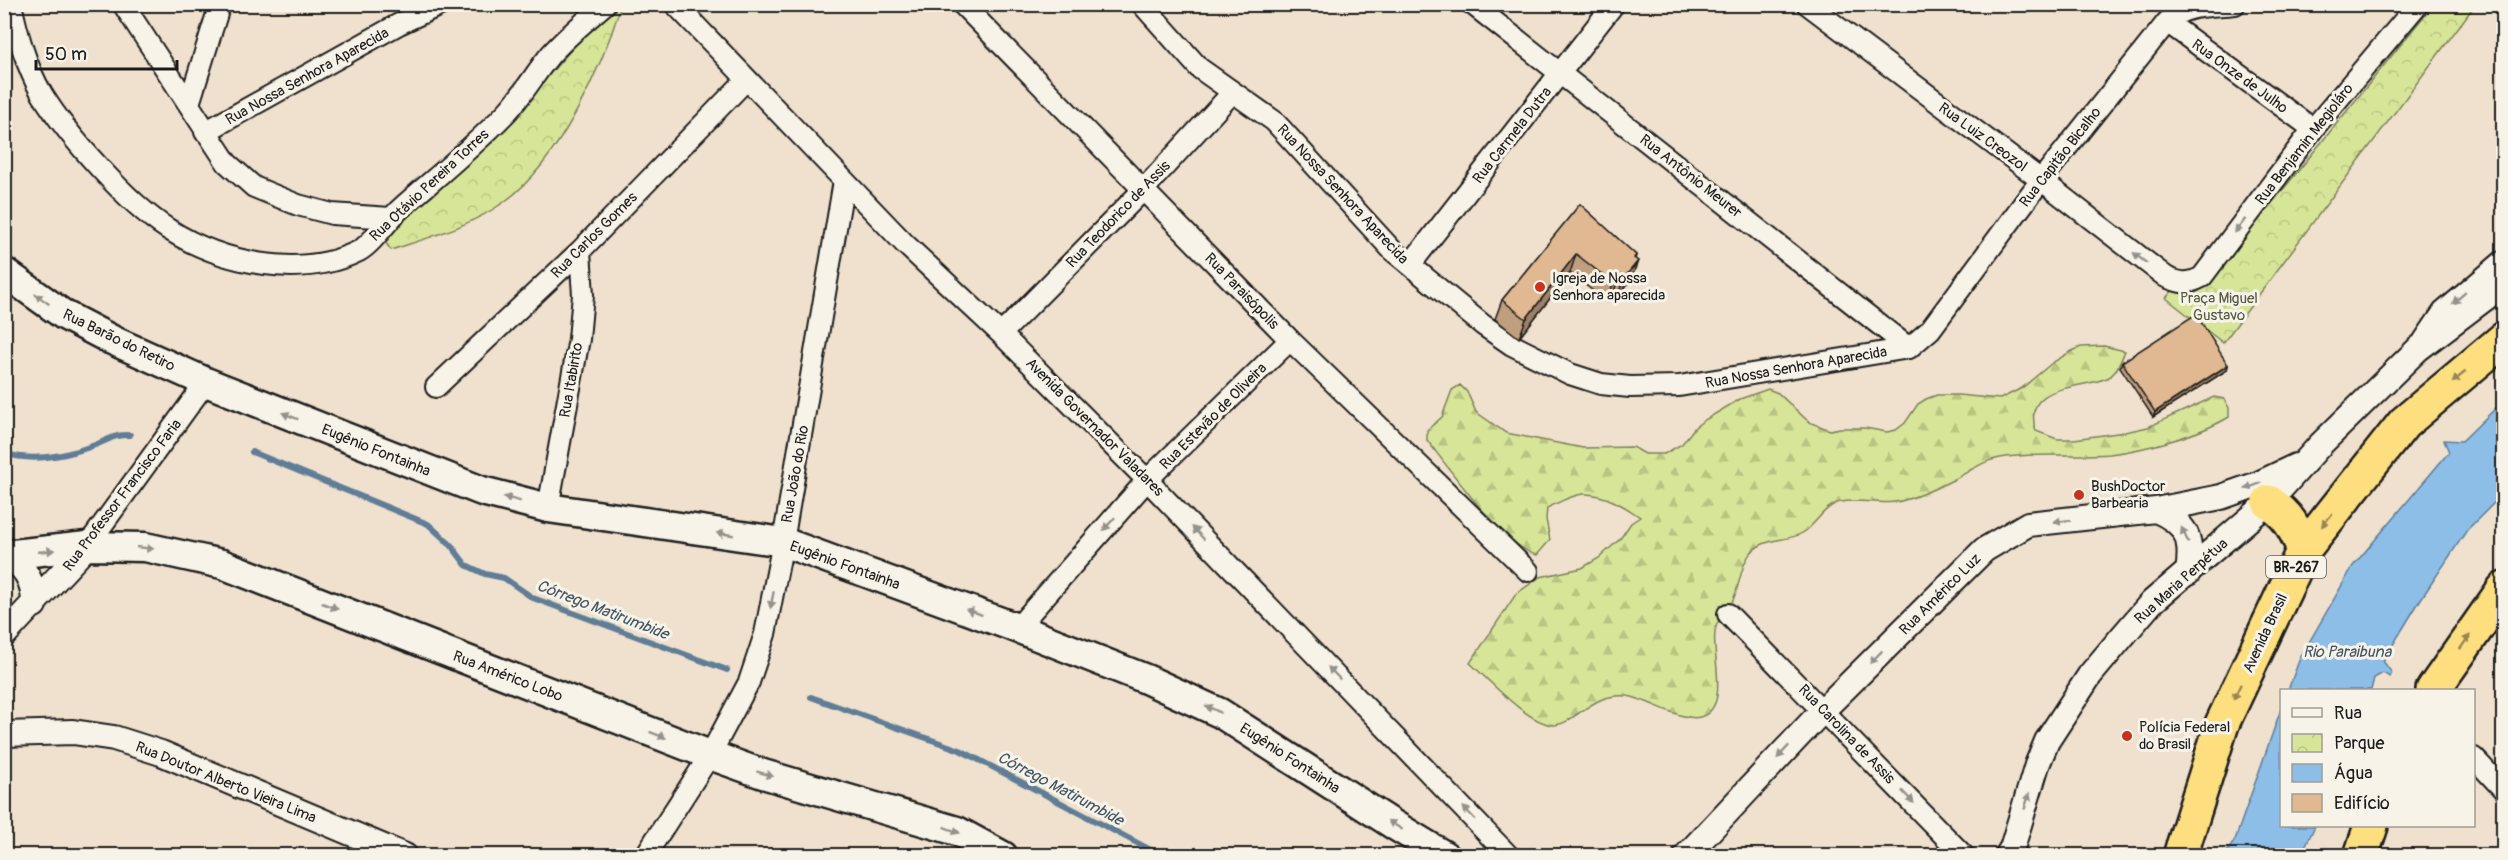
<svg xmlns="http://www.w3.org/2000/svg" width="2508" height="860" viewBox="0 0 2508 860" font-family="Pangolin,sans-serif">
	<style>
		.forest { fill: url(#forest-firs); stroke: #7a805a; stroke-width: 1.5 }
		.park { fill: url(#park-crowns); stroke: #7a805a; stroke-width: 1.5 }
		.water { fill: #8cbee8; stroke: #5f7d96; stroke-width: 1.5 }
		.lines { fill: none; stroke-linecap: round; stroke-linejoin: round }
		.stream { stroke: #5f7d96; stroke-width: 6 }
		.minor-casing { stroke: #1c1c1c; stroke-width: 24 }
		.tertiary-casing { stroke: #1c1c1c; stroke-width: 28 }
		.secondary-casing { stroke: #1c1c1c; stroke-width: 33 }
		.trunk-casing { stroke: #1c1c1c; stroke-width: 38 }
		.minor { stroke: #f7f3e8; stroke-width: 20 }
		.tertiary { stroke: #f7f3e8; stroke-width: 24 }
		.secondary { stroke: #f7f3e8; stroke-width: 28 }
		.trunk { stroke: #fedf80; stroke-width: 33 }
		.wall { fill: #c19e7d; stroke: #1c1c1c; stroke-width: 1.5 }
		.shaded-wall { fill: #9d8166; stroke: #1c1c1c; stroke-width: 1.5 }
		.building { fill: #e0b891; stroke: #1c1c1c; stroke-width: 1.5 }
		.oneway { fill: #94928c }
		.oneway2 { fill: #988753 }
		.poi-dot { fill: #c8321e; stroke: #f7f3e8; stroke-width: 2 }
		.labels { text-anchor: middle; stroke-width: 6; stroke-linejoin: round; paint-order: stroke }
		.shield { fill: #f7f3e8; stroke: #5e5c59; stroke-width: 1.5 }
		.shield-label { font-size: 14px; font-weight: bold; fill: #1c1c1c }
		.street-label { font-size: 15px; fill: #1c1c1c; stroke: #f7f3e8 }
		.poi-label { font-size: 15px; fill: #1c1c1c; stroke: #f7f3e8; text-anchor: start }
		.park-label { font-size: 15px; fill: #545841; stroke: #f7f3e8 }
		.water-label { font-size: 16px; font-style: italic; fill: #435563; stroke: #f7f3e8 }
	</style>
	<defs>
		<pattern id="forest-firs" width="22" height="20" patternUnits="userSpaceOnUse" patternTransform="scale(1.5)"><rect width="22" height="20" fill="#d7e598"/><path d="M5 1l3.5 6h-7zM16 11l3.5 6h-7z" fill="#b8c482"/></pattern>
		<pattern id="park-crowns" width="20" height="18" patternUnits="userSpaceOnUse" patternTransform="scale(1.5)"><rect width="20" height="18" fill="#d7e598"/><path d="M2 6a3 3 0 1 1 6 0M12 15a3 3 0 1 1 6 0" fill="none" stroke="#b8c482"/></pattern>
	</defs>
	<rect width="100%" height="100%" fill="#f0e1ce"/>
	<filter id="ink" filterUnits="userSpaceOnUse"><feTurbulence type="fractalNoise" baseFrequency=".0167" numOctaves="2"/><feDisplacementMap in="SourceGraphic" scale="12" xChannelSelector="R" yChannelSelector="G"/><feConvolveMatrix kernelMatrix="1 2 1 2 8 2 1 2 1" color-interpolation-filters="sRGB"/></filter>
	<g filter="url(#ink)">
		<path class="forest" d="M2104,346l21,5c-4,9 -8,23 -18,27 -24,11 -87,5 -71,53l21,8h17l51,-7 23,-5 66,-30 10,2 5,9v9c-29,18 -85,33 -119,37 -36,3 -75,-2 -110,4 -18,3 -28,12 -43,20 -16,8 -33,16 -49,21 -21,8 -45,-1 -67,3 -16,3 -24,21 -37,30 -12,8 -27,6 -41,12 -23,9 -21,37 -30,56 -4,9 -13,16 -16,24 -10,23 17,83 -17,93 -18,5 -52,-18 -73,-21 -20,-2 -31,5 -48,17 -8,5 -15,12 -25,12 -26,-1 -65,-45 -84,-62l46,-69 24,-17 42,-9 17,-10 21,-19 11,-16 9,-6c-15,-11 -38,-24 -57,-23 -12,1 -25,9 -36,14l-1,11 4,21 -13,15c-31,-6 -89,-88 -110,-115v-10l15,-13 10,-27 8,-5 7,7 9,20 30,21 77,15 50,-1 12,7h19l18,-10 13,-17 8,-6 37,-22 28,-10 10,4 31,29 21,8 10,-2h25l22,4 9,-2 9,-7 13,-19 8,-5 11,-4h21l42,4 22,-11 30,-25 18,-11 11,-5z"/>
		<path class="park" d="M611,5h10c-19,62 -62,158 -117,197 -33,24 -74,35 -113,48l-11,-15 129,-115z
			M2433,5h42l-252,338 -57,-45 7,-8c13,5 20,8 30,-2z"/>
		<path class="water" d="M2503,401v93l-36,36 -48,72 -36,59 9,12 -2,4 -7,-4 -9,5 -3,12h-83l12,-32 53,-92 96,-114 -5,-12 18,1z
			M2281,709l1,117h33l-14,29h-76l10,-15z"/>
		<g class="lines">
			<path class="stream" d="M252,452l176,72 23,21 15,20 19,9 19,4 29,20 194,72
				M4,453c30,10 62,3 91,-8 16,-6 17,-10 35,-10
				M811,697l149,53 202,106"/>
			<g class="minor-casing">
				<path id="minor" d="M11,4c7,32 15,62 31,90 25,41 85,109 126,135 53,34 132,51 191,22 13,-7 29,-31 41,-42 35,-31 72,-61 104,-94 18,-18 31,-42 47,-61 16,-18 36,-34 54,-50
					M123,4l104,159 27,24 44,18 34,9 58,4
					M675,4l230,240 96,90 146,146 362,376
					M962,4l328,336 238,231
					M1142,4l57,64 75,53 119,130 90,74 29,20 58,29 31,10 29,3 49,-1 230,-38
					M1472,4l437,344
					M1807,4l234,176 125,97c14,6 21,8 36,0l111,-148 105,-125
					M2167,22l146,107
					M189,104l31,-100
					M205,132l194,-108 43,-20
					M1410,265l204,-261
					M1001,334l142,-144 89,-97
					M2424,340l19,-28 61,-52
					M1909,348l21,-18 111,-150 126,-158c18,-18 43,-15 68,-18
					M436,387l144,-136 167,-172
					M548,508l31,-169 4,-44 -3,-44
					M87,546l119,-164
					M1728,614l236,242
					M1017,628l130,-148 143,-140
					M2474,758l30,32
					M645,856l65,-101 39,-73 16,-48 18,-92 61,-361"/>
			</g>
			<g class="tertiary-casing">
				<path id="tertiary" d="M2156,510c32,14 37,29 32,63
					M4,558c23,6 30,27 30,47
					M4,635l83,-89
					M4,734l69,-2 41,6 47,15 244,103
					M1686,856l137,-146 161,-160 44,-26 128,-14 65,-13 37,-13 38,-18
					M2007,856l5,-8 25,-83 10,-24 43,-66 31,-37 30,-35 118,-101 52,-58 97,-95 86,-65"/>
			</g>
			<g class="secondary-casing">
				<path id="secondary" d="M4,272l60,43 48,25 94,42 276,109 66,17 235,34 234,86 129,51 74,34 174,112 51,31
					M4,555l83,-9 58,1 77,17 488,191 53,19 194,57 46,25"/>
			</g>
			<g class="trunk-casing">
				<path id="trunk" d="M2269,502c20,14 25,25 35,47
					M2433,690l71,-101
					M2180,856l42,-132 82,-175 100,-126 100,-84
					M2361,856l10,-30"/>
			</g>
			<use href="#minor" class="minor"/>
			<use href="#tertiary" class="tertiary"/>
			<use href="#secondary" class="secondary"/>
			<use href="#trunk" class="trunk"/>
		</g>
		<path class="wall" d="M1580,204l56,51 -5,25 -14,17 -4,-3 -6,8 -37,-29 -51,65 -24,-19 7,-19z
			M2122,362l106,3 -1,5 -74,47 -33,-50z"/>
		<path class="shaded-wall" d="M1576,254l-6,19 -51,65 7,-19z
			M1636,255l-4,14 6,-8 -7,19 -14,17 7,-19 10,-20z
			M1620,275l-7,19 -6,8 6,-19z
			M2228,365l-1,5 -74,47 2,-5z"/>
		<path class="building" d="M1580,204l56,51 -2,3 4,3 -14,17 -4,-3 -7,8 -37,-29 -50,65 -24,-19z
			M2196,314l32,51 -73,47 -33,-50z"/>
		<defs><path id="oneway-solid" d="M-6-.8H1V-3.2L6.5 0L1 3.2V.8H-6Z" transform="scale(1.5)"/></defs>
		<g class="oneway">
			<use href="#oneway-solid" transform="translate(2240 226) rotate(127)"/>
			<use href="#oneway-solid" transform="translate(2140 258) rotate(-142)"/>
			<use href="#oneway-solid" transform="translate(2459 298) rotate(139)"/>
			<use href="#oneway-solid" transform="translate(42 299) rotate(-145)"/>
			<use href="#oneway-solid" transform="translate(290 416) rotate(-158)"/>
			<use href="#oneway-solid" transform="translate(2253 486) rotate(159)"/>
			<use href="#oneway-solid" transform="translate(512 499) rotate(-165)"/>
			<use href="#oneway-solid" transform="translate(2062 521) rotate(174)"/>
			<use href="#oneway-solid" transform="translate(1109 524) rotate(132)"/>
			<use href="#oneway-solid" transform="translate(1198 533) rotate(-134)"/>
			<use href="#oneway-solid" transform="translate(725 534) rotate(-172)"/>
			<use href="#oneway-solid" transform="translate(2185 535) rotate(-115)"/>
			<use href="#oneway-solid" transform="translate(145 548) rotate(6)"/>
			<use href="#oneway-solid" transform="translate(46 551) rotate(-6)"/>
			<use href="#oneway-solid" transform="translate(772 600) rotate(101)"/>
			<use href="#oneway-solid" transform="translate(330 606) rotate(21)"/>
			<use href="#oneway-solid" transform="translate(974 612) rotate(-160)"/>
			<use href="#oneway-solid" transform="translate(1876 657) rotate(135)"/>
			<use href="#oneway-solid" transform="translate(1334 673) rotate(-134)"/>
			<use href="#oneway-solid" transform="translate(1213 709) rotate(-155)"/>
			<use href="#oneway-solid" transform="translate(658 735) rotate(21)"/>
			<use href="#oneway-solid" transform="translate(1783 752) rotate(133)"/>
			<use href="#oneway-solid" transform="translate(765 774) rotate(17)"/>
			<use href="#oneway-solid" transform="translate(1908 797) rotate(46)"/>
			<use href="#oneway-solid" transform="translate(2027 801) rotate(-73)"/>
			<use href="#oneway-solid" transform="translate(1469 813) rotate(-134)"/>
			<use href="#oneway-solid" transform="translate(1395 825) rotate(-148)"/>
			<use href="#oneway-solid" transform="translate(952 830) rotate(21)"/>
		</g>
		<g class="oneway2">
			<use href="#oneway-solid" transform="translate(2459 377) rotate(140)"/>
			<use href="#oneway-solid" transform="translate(2327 520) rotate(129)"/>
			<use href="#oneway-solid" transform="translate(2465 642) rotate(-55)"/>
			<use href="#oneway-solid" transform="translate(2237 692) rotate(115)"/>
		</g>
	</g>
	<g class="poi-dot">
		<circle cx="1540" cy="287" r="6"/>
		<circle cx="2079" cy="495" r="6"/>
		<circle cx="2127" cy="736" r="6"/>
	</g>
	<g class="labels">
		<rect class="shield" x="2266" y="556" width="60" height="22" rx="4.5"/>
		<g class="shield-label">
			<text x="2296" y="572">BR-267</text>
		</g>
		<g class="street-label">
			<text transform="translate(307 76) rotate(-29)" y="5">Rua Nossa Senhora Aparecida</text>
			<text transform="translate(2240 76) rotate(36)" y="5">Rua Onze de Julho</text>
			<text transform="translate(1512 135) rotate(-52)" y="5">Rua Carmela Dutra</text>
			<text transform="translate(1983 137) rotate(36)" y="5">Rua Luiz Creozol</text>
			<text transform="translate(2304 144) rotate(-52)" y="5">Rua Benjamin Megioláro</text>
			<text transform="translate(2060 157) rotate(-52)" y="5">Rua Capitão Bicalho</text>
			<text transform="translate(1691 176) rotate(38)" y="5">Rua Antônio Meurer</text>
			<text transform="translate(429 185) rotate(-43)" y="5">Rua Otávio Pereira Torres</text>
			<text transform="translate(1343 194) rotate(47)" y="5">Rua Nossa Senhora Aparecida</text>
			<text transform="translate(1118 214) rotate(-46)" y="5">Rua Teodorico de Assis</text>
			<text transform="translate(594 235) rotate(-45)" y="5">Rua Carlos Gomes</text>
			<text transform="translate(1242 291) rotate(46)" y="5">Rua Paraisópolis</text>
			<text transform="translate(119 340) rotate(26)" y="5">Rua Barão do Retiro</text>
			<text transform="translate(1796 367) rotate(-10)" y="5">Rua Nossa Senhora Aparecida</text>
			<text transform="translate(571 380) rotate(-80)" y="5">Rua Itabirito</text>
			<text transform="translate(1213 416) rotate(-45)" y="5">Rua Estevão de Oliveira</text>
			<text transform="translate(1095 427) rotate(45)" y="5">Avenida Governador Valadares</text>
			<text transform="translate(376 450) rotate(22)" y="5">Eugênio Fontainha</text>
			<text transform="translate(795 474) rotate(-80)" y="5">Rua João do Rio</text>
			<text transform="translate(122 495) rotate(-53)" y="5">Rua Professor Francisco Faria</text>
			<text transform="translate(845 565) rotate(20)" y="5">Eugênio Fontainha</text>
			<text transform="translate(2181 581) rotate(-42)" y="5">Rua Maria Perpétua</text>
			<text transform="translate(1940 594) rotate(-45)" y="5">Rua Américo Luz</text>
			<text transform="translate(2265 633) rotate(-65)" y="5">Avenida Brasil</text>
			<text transform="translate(508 676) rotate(21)" y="5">Rua Américo Lobo</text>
			<text transform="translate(1847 734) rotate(46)" y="5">Rua Carolina de Assis</text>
			<text transform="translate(1290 758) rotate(33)" y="5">Eugênio Fontainha</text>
			<text transform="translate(226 782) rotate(22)" y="5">Rua Doutor Alberto Vieira Lima</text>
		</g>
		<g class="poi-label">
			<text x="1552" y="283">Igreja de Nossa<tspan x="1552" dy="17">Senhora aparecida</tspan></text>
			<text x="2091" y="491">BushDoctor<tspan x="2091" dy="17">Barbearia</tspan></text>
			<text x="2139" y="732">Polícia Federal<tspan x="2139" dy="17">do Brasil</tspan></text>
		</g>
		<g class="park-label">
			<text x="2219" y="303">Praça Miguel<tspan x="2219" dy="17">Gustavo</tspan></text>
		</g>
		<g class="water-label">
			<text transform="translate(603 609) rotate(21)" y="6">Córrego Matirumbide</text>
			<text x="2347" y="657">Rio Paraibuna</text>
			<text transform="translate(1061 788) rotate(28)" y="6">Córrego Matirumbide</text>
		</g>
	</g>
	<rect width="2508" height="860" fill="none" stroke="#f7f3e8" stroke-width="24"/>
	<rect x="12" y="12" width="2484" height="836" fill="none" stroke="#1c1c1c" stroke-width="2" filter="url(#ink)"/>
	<rect x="2280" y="689" width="195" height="138" fill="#f7f3e8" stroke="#9f9d96" stroke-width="1.5"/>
	<rect x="2292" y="708" width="30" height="9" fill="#f7f3e8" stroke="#9f9d96" stroke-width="1.5"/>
	<text x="2334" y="719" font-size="18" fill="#1c1c1c">Rua</text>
	<rect x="2292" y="734" width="30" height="18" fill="url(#park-crowns)" stroke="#9f9d96" stroke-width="1.5"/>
	<text x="2334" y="749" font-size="18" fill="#1c1c1c">Parque</text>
	<rect x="2292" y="764" width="30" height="18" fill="#8cbee8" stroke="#9f9d96" stroke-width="1.5"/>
	<text x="2334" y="779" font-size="18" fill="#1c1c1c">Água</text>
	<rect x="2292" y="794" width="30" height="18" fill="#e0b891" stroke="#9f9d96" stroke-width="1.5"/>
	<text x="2334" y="809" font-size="18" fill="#1c1c1c">Edifício</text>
	<path d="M36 60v9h141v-9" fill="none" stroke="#1c1c1c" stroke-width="3"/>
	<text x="45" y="60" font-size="18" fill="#1c1c1c" stroke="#f7f3e8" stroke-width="4.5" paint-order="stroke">50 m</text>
</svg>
